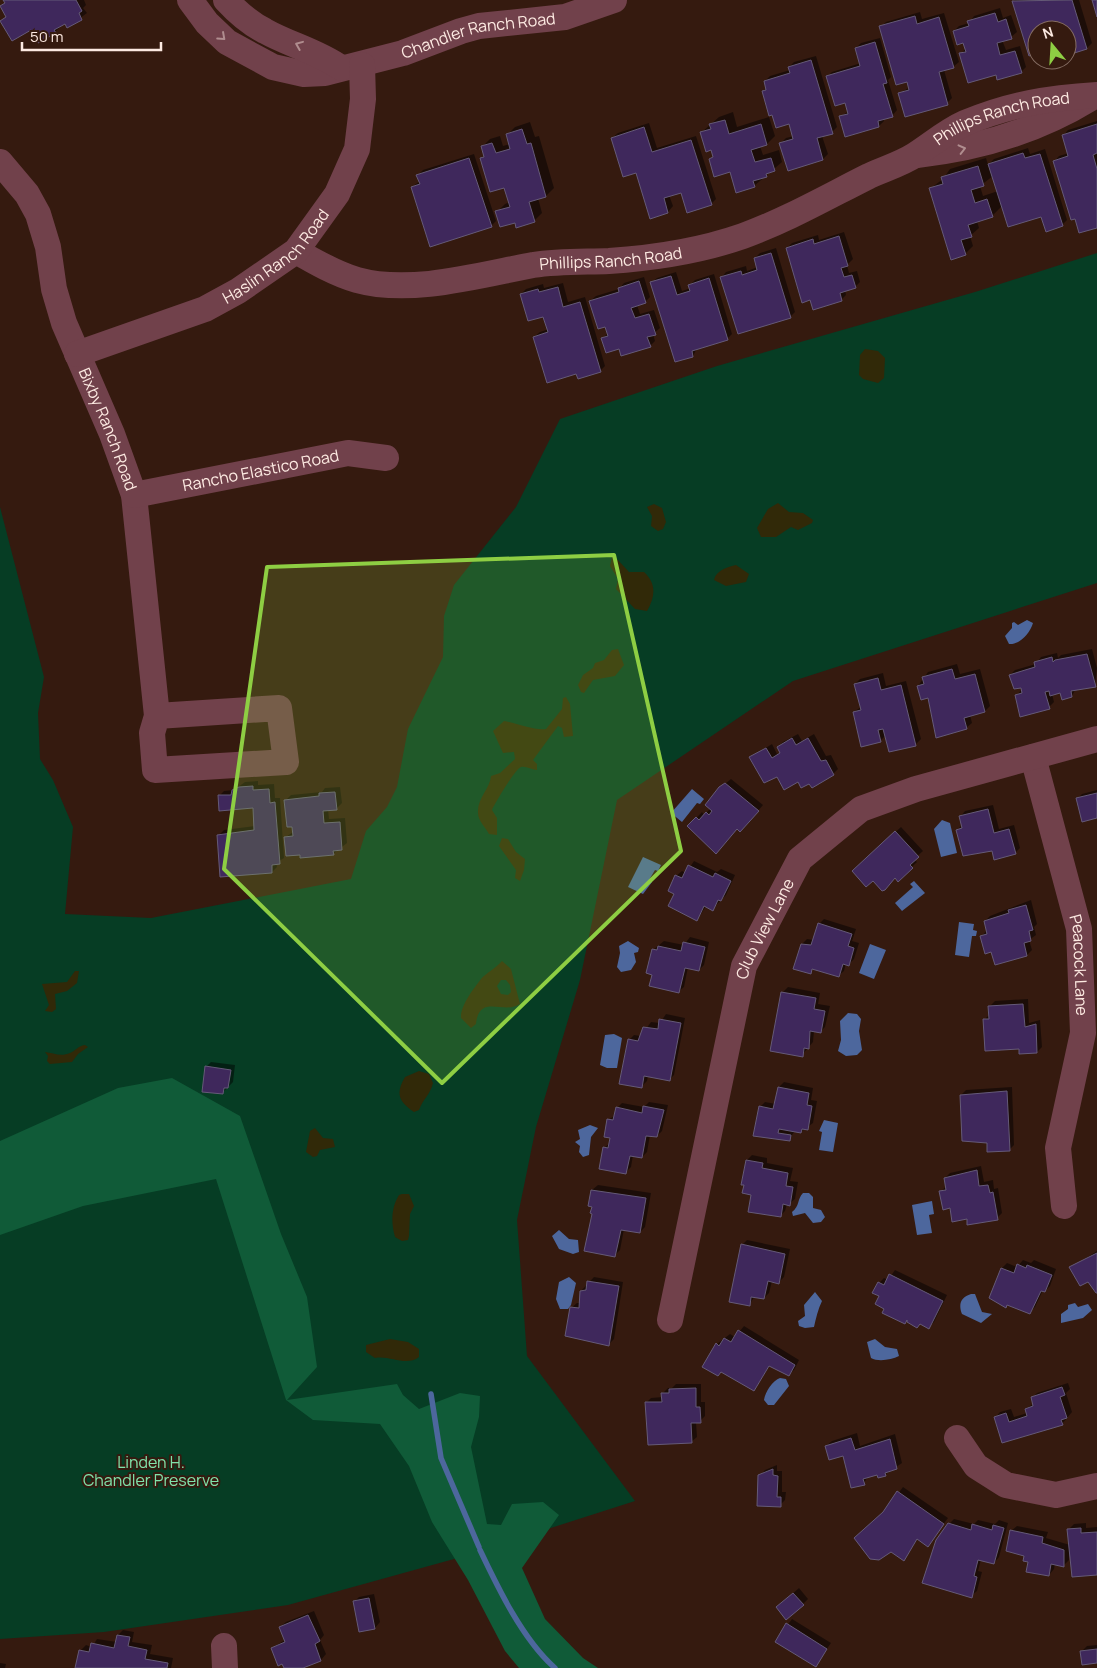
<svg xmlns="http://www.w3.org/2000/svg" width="1097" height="1668" viewBox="0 0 1097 1668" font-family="Manrope,sans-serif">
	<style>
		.green { fill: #063d24 }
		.forest { fill: #105b38 }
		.sand { fill: #312908; fill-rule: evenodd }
		.water { fill: #4d679d }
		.shadow { fill: #0007; fill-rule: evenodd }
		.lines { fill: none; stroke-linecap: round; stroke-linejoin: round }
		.stream { stroke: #4d679d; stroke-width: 5.5 }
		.building { fill: #3f285c; stroke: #655a78 }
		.minor { stroke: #71414b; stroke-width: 26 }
		.oneway { stroke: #b08d8f }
		.marked { fill: #8ece43; fill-opacity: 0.2; stroke: #8ece43; stroke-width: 4; stroke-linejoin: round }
		.labels { text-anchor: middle; stroke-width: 4; stroke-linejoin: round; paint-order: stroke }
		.street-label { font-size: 16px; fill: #fdeae2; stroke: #351a0f }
		.park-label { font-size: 16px; fill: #80e2aa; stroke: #351a0f }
	</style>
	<rect width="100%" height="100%" fill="#351a0f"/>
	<path class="green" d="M1097,253v330l-304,98 -176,119 -37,180 -44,147 -19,93 10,136 108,145 -181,58 -166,46 -184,27 -104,7v-1132l44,170 -6,36 2,46 13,21 20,47 -8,87 86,4 200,-39 15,-48 21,-24 10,-20 11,-58 35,-72 1,-41 10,-31 62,-78 44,-88 157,-53 258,-74z"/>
	<path class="forest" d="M172,1078l68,38 41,118 26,63 10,70 -30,33 110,-16 6,11 16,14 41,-16 20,3 -1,21 -8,30 16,77 14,1 11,-21 31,-2 16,13 -37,53 23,51 38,39 15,10h-79l-14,-17 -37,-71 -36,-58 -23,-56 -29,-42 -67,-4 -27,-20 -70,-221 -133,27 -83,29v-94l118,-53z"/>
	<path class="sand" d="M865,349l13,2 7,7 -1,20 -6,5 -15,-4 -4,-4 1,-20z
		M778,503l11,9 14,1 10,7 -1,3 -14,7 -7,-3 -15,10h-15l-4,-9 11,-19z
		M654,504l8,4 4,14 -3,7 -5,2 -7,-5 1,-10 -5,-9z
		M612,557l6,3 11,12h15c13,12 11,25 3,39l-12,-2 -19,-20 2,-10 -8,-13z
		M736,565l13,9 -3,8 -20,4 -12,-6c2,-10 14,-13 22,-15z
		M618,649l6,16 -9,11 -22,4 -9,13 -3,-1 -3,-7 5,-10 10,-7 2,-5 9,-3 8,-10z
		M566,697l4,7 3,32 -9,1 -2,-9 -4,-2 -25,34 4,4v6c-5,0 -11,-4 -16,-3 -5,1 -26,36 -29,43l5,8v17l-8,-1c-3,-6 -11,-13 -11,-21 -1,-15 12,-24 13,-37l9,-3 15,-14 -1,-7 -11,1 -10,-22 11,-10c12,2 32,10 42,8l16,-20 1,-11z
		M502,838l6,1 8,13 9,7 -1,11 -4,11 -5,-3 1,-8 -17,-24z
		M502,961l9,8 9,35c-16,11 -41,-11 -44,20l-5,4 -10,-10c-1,-12 13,-30 20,-39 5,-6 15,-11 21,-18zM501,980h5l4,5 1,7 -3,3 -7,-1 -4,-8z
		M75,971h4l-2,12 -10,8 -12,3 1,15 -4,3 -7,-1 4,-6 -7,-21 25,-2z
		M85,1045l3,2 -10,7 -6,8 -22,2 -3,-3 1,-5 -3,-4c8,1 16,5 25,1 6,-2 7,-7 15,-8z
		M419,1071l10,3 4,9c-3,12 -10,16 -14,27l-5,2c-15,-10 -19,-18 -9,-35z
		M315,1128l8,10 10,1 2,8 -15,3 -3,6 -4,1 -7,-5 4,-21z
		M402,1194h7l5,12 -4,8 -1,22 -1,4 -6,1 -7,-4c-4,-14 -4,-29 4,-42z
		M390,1339l18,3 11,7v8c-13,10 -29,-2 -44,1l-9,-6v-7z"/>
	<path class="water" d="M1027,620l6,3c-3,10 -13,22 -24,21l-4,-8 7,-8v-5l2,-1 4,3z
		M692,789l12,10 -4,5 -3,-1 -15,19 -11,-9z
		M942,820l8,3 7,30 -16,4 -7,-28z
		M643,857l18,8 -3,6 -3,-1 -6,10 3,2 -9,12 -15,-7z
		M914,881l11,12 -23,18 -7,-8 18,-16 -3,-3z
		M959,922l15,2 -1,6 4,1 -1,5h-4l-3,21 -14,-2z
		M628,941l11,7 -1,4 -4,1 2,9 -5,8 -10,2 -4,-5 3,-14 -1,-7z
		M870,944l16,6 -12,29 -15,-6z
		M848,1013l9,1 4,5 -2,12 3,19 -5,5 -11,1 -8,-5 3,-11 -1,-19z
		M614,1034l8,4 -5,30h-10l-7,-3 5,-30z
		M824,1120l14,3 -5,29 -14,-2 3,-18 -3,-1z
		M590,1125l8,3 -7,9 -2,18 -6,2 -4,-5 1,-6 -5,-4 5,-3 -2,-9z
		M803,1193h6l4,4v11l8,2 4,7 -4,5 -8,1 -8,-10 -12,3 -1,-4c8,-6 5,-13 11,-19z
		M932,1201l2,13 -5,1 3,18 -15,2 -5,-30z
		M559,1230l10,9 9,1 1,12 -6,2 -14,-5 -7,-13z
		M569,1277l7,6 -5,22 -3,4h-8l-4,-10 3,-17z
		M815,1292l7,9c-4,8 -6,17 -8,26l-9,1 -6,-2 -1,-5 7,-5 -1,-11z
		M971,1294h4l7,18 10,2 -11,9 -19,-9c-4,-10 -1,-17 9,-20z
		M1075,1303l3,4 10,-3 4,6 -9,8 -22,5v-9l7,-5v-4z
		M875,1339l10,8 12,2 2,7c-8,4 -21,6 -28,2l-4,-16z
		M780,1378l6,1 3,7 -15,19h-6l-4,-5c1,-8 9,-20 16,-22z"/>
	<path class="shadow" d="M4,0h80l2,5 -3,3 4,5 -19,14 -3,-5 -10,10 -24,-3 -29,-8 5,-5 -6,-10 4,-4z
		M1014,0h65l13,43 -5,5 -18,6 -2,-24h-30v22l-7,2z
		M1000,8l3,10 8,-3 6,17 -6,5 -9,3 4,10 14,-4 6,21 -5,5 -24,1 -36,-19 5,-6 -2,-6 -10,-11 5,-5 10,-3 5,-7z
		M920,12l2,7 22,-6 15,49 -6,5 -9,3 8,28 -5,5 -48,-9 11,-7 -29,-60 5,-5z
		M880,38l11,39 -3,3 9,30 -5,6 -9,2 1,3 -5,5 -39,-9 9,-6 -3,-10 -19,-24 5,-5 29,-9 -5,-15 5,-5z
		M816,56l21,71 -5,5 -10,4 6,18 -5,5 -42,-16 5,-5 8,-2 -5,-14 -26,-31 4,-4 -2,-6 5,-5 20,-6 -1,-3 5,-5z
		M733,112l4,15 32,-10 6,19 -8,8 -7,2 3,9 16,-5 3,12 -28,24 -44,-27 4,-4 -2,-7 -10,-16 17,-15z
		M1097,121v106l-43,-65 5,-6 10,-3 -6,-17 5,-6z
		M530,122l5,15 4,-1 15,52 -8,8 -8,2 4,15 -8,8h-18l-19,-9 8,-8 5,-2 -5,-16 -24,-28 4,-3 -3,-8 8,-8 10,-3 3,10 7,-2 -3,-9 8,-8z
		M649,123l8,25 39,-12 20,63 -5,5 -30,-13 -12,4 4,11 -5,6 -17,5 -14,-45 -25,-34 6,-5z
		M1028,148l2,6 15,-5 22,71 -5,5 -21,-10 -39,-9 -10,10 -15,5 2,7 -9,8 3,10 -8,8 -34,-66 12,-9 7,-10 36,-11 2,7 6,-6zM993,176l5,15 -15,5 -3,-10z
		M474,154l22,67 -5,5 -79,-39 8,-6 -2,-6 5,-5z
		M844,232l9,27 -6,6 2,8 8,-2 3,11 -5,5 -10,3 1,5 -5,5 -54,-52 5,-5 26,-8 1,5z
		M776,248l19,64 -5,5 -69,-39 5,-6 20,-6 1,5 11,-4 -3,-9 5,-5z
		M676,272l6,19 9,-3 -1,-3 5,-5 19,-6 18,60 -5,5 -30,9 -4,8 -42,-73 6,-5z
		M644,277l6,20 -5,5 -8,3 3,9 14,-4 6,18 -7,6 2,7 -5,5 -31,2 -16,-10 5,-5 -18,-32 6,-5 23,-7 5,-6z
		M563,283l5,19 17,-5 20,69 -5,5 -23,2 -43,-36 6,-5 9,-3 -5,-14 -23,-21 5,-5 17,-5 1,4z
		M1092,649l5,19 -2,18 -19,2 -4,8 -11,-4 -9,2 2,8 -5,5 -32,-12 5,-6 -12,-14 5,-5 21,-6 5,-7 16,-4 1,5 3,-3z
		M957,664l3,10 20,-5 10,37 -5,5 -15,4 2,8 -6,5 -48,-42 10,-14z
		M883,673l3,13 20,-5 15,58 -5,5 -26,7 -4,-16 -6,6 -26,-29 7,-5 -6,-23 5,-5z
		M798,734l4,7 12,-7 12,22 5,-1 7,14 -5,5 -23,8 -33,-7 -26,-18 21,-13 5,10 4,-2 -3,-5 5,-5z
		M731,779l32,26 -18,21 -8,2 -48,-2 13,-14 2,3 7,-7 9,-20z
		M258,781v4l16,-1 1,14h5l4,60 -8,5 1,4 -5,5 -53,-37 5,-5 31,-4 -1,-19 -35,-11 5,-5 10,-1 11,-8z
		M340,787l2,16 -6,6h-8l1,10 16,-1 2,25 -14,11h-32l-15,-17 7,-5 -7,-32 5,-5 31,-3 3,-4z
		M1097,790v27l-20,-18 5,-5z
		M993,805l6,24 15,-4 6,23 -5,5 -22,-4 -23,6 -13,-25 5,-5 -2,-8 5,-6z
		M901,827l22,24 -9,8 3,3 -19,18 -3,-3 -36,-11z
		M694,861l23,11 4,-3 14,6 -9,20 -14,14 -6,-3 -9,14 -22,-27 1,-17 6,-5 4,2z
		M1031,900l6,24 -3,3 2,8 -7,5 3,10 -5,5 -45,-19 5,-6 -2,-9 5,-5z
		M824,919l32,10 -4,12 7,2 -5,16 -5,5 -3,-1 -2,8 -6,5 -24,-8 -4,4 -8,-28 5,-5 7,1 5,-16z
		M690,937l19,5 -5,23 -5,5 -11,-3 -4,20 -6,5 -25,-18v-24l11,-9 20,4z
		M788,987l32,6 -2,11 12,2 -5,21 -5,5 -6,-1 -1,11 -11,13 -30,-5 11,-58z
		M1028,999l1,24 11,-3 2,27 -5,5 -17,-5 -36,-27 5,-5 1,-9 5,-5z
		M666,1014l19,4 -11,57 -5,5 -21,-4 -1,5 -6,6 -12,-47 5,-5 7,1 10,-14 9,1z
		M211,1062l24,3 -2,17 -11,11 -16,-26z
		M784,1082l29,6 -2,12 6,1 -4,22 -12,9 -6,-1 -6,8 -34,-4 5,-28 5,-5 11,2 3,-17z
		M1012,1087l2,58 -5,5 -48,-55 5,-5z
		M649,1102l19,3 -6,26 -5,5 -7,-1 -3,17 -5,5 -9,-2 -2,12 -5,5 -22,-24 6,-5 -2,-23 8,-5 1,-7 5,-5 22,4z
		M752,1155l15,3v5l26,5 -3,13 8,1 -3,17 -6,5h-2l-2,7 -5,5 -35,-32h-3l5,-24z
		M981,1166l3,16 9,-2 1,9 4,-1 4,25 -5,5h-29l-17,-11 -10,-15 5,-6 -1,-8 5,-5z
		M598,1185l53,8 -6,34 -5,5 -16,-3 -4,21 -5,5 -21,-43 -2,-22z
		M747,1240l43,9 -6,28 -5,5 -7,-1 -3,12 -5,5 -9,-2 -6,9 -7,-60z
		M1097,1251v40l-1,1 -7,-12 -18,-12z
		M1023,1260l8,3 3,-3 22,9 -6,17 -5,5 -2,-1 -8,17 -5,5 -40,-15 12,-29 5,-5 10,4z
		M895,1270l52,25 -13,27 -5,5 -43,-18 -6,-13 -1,-13 5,-5 4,2z
		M594,1277l29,5 -9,57 -6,6 -37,-37 6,-5h3l1,-12z
		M744,1326l55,34 -5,10 -6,5 -18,-10 -16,25 -37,-46 13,-10 5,3z
		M1068,1383l2,6 -4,4 6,19 -10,12 -59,18 -8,-24 5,-6 11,-3 3,8 13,-4 -1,-4 8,-6 -2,-5 5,-5z
		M676,1384h25v18h4v14l-5,5 -4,1 1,15 -6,5 -45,-39 5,-5 12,-1v-4l5,-5h4z
		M857,1433l3,13 35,-12 7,29 -16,11 -8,3 -1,-3 -9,2 -4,7 -21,-29 -17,-8 6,-5z
		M777,1465v6h5v21h4l-1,8 -5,5 -20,-29 5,-6z
		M903,1487l45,31 -20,27 -10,-7 -14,22 -19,-49z
		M954,1519l20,5 4,-4 17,4 4,-4 9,3 -9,34 -5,6 -13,-4 -3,12 4,1 -5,19 -6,5 -22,-72z
		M1086,1523v5l11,-1v47l-26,-24h-2v10l-5,5 -9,-2 -1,6 -5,6 -19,-14 -19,-30 6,-5 31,6 -2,6 24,7 -1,-16 5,-5z
		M799,1588l9,11 -5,5 -20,-2z
		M374,1594l6,28 -5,6 -15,3 -6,-29 5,-5z
		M314,1611l10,24 -4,5 6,14 -5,6 -22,8h-14l-13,-20 13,-8 -5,-13 6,-5z
		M792,1619l39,24 -16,23 -39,-25z
		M123,1630l11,2 -2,10 20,3 -2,9 23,4 -2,10h-95l4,-17 6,-6 6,2 5,-8 20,3 1,-7z
		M1097,1645v17l-15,-11 5,-5z
		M0,1663l6,1 -1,4h-5z"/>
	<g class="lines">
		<path class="stream" d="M431,1394l10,64 38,89
			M480,1550c18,38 43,90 75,118"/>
	</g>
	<path class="building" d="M3,0h73l6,11 -3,2 3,7 -15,8 -2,-4 -11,6 2,3 -18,10 -7,-13 -19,11 -12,-20 6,-4 -6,-11 5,-3z
		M1072,0l15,49 -19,6 -1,-25h-30v23l-8,3 -17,-55z
		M1092,0h5v17z
		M995,13l3,9 8,-3 6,20 -15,4 3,12 15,-4 7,22 -25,7 -1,-5 -28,8 -9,-30 7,-1 -3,-9 -6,2 -4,-14 16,-5 -2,-5z
		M915,16l2,8 22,-7 15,51 -15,4 9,33 -43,12 -7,-24 11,-3 -2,-8 -11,3 -17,-59z
		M875,42l12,41 -4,1 10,33 -15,4 1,6 -34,10 -6,-21 9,-2 -3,-11 -10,3 -9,-30 34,-10 -5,-18z
		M811,60l22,74 -16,4 6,22 -35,11 -9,-28 14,-4 -4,-15 -13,4 -4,-13 -3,1 -7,-25 4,-1 -2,-9 26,-8 -2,-6z
		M725,120l4,14 32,-10 6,21 -16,5 4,12 16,-4 4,13 -9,3 1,3 -14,4 2,6 -19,6 -6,-21 -16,5 -5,-18 4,-2 -2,-7 -5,2 -6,-20 11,-3 -2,-5z
		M1097,124v29l-4,2 4,14v59l-18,5 -4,-14 -4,1 -18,-59 15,-5 -6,-21z
		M644,127l8,25 39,-12 21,65 -25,8 -6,-20 -17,5 4,15 -18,6 -14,-46 -13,4 -12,-39z
		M522,129l5,15 4,-1 15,54 -17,5 6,20 -19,6 -1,-5 -15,4 -5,-16 15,-4 -6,-19 -14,4 -10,-34 4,-1 -3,-11 11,-3 4,10 14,-4 -4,-15z
		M1023,153l2,5 15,-4 23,72 -17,6 -5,-15 -33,10 -20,-63z
		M469,158l23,69 -62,20 -19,-60 9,-3 -4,-9z
		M978,166l6,20 -13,4 4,13 12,-4 6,18 -25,8 4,12 -11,3 5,15 -15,5 -22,-72 14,-4 -2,-7z
		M839,236l9,30 -7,2 3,9 8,-2 4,13 -16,5 2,8 -29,9 -3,-10 -8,3 -16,-55 27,-9 1,5z
		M771,253l20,65 -53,16 -18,-57 21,-6 1,4 15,-5 -3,-12z
		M671,276l6,19 13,-4 -2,-6 21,-7 19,62 -36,11 1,6 -18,5 -25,-80z
		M639,281l7,22 -15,5 4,10 14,-4 7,21 -9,2 4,10 -30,9 -2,-7 -13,4 -5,-15 7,-2 -3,-9 -7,2 -9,-28 30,-9 -1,-4z
		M558,287l5,20 17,-5 21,70 -23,7 -2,-5 -29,9 -14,-46 15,-5 -5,-15 -15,4 -8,-27 18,-5 1,3z
		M1087,654l9,33 -25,4 1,6 -10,3 -2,-7 -10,3 -1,-5 -4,1 5,17 -30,8 -5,-22 7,-2 -1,-5 -7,1 -5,-14 26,-8 -1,-5 18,-5 1,5 2,-2z
		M952,669l3,10 20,-5 10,38 -21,6 3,11 -31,9 -8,-40 -7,2 -4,-14 7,-2 -2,-7z
		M878,678l3,12 20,-5 15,61 -27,6 -6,-23 -5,1 3,12 -20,5 -8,-35 8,-2 -7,-26z
		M792,738l4,7 12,-7 13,23 5,-1 8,15 -22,13 -3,-4 -8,4 -3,-6 -14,8 -7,-13 -13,6 -15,-26 17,-9 6,10 8,-5 -3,-6z
		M725,783l34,28 -19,21 -3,-3 -21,25 -29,-28 9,-9 3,3 7,-8 3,3 3,-4 -7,-6 14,-18z
		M253,786v4l16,-1 1,14 5,-1 5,62 -8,1v8l-52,4 -3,-42 37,-5 -1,-22 -34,3 -1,-16h13l1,-5 7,-3z
		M335,792l2,18 -14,1 1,12 16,-1 2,28 -9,1 1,4 -34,3v-3l-14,1 -2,-19 9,-1 -1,-9h-5l-3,-27 35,-4v-3z
		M1097,793v25l-15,4 -6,-24z
		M988,809l6,24 15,-4 7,25 -22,6 -2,-9 -29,5 -7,-26 6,-2 -3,-12z
		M895,831l24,26 -9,8 3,3 -15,14 -3,-4 -10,12 -3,1 -9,-10 -7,6 -14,-16z
		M688,865l25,12 2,-4 16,8 -10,20 -3,-1 -5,11 -9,-5 -7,15 -29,-15 6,-12 -6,-3 7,-16 7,3z
		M1026,905l7,25 -4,1 2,10 -7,2 3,13 -32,9 -4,-13 -6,2 -5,-18 7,-2 -3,-13 25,-8 -1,-3z
		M818,923l34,11 -4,12 6,2 -5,18 -6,-2 -4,13 -27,-8 -1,5 -18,-5 8,-25 10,1z
		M683,942l22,5 -6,24 -14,-3 -6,25 -30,-7 3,-11 -6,-2 6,-24 5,1 1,-4 23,5z
		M781,992l35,6 -2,11 11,2 -4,22 -11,-2 -1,18 -5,-1 -1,9 -33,-6z
		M1023,1004l2,23 11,-3 1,29 -18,1v-5l-34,2 -2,-32h6l-1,-13z
		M659,1019l22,4 -11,58 -26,-5 -2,12 -23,-4 9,-45 10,2 5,-14 15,2z
		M205,1066l26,4 -3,18h-4l-1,6 -21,-2z
		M778,1087l31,6 -2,12 5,1 -4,24 -6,-1 -1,4 -22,-4 -1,4 13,2 -1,6 -37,-5 6,-30 14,3z
		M1007,1091l3,60 -23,1v-9l-25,-2 -2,-46z
		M643,1106l21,4 -7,27 -11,-1 -4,22 -12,-2 -4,18 -27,-5 4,-22 5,1 2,-10 -6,-1 3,-18 6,1 3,-13 26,6z
		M746,1160l17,3 -1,5 26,5 -2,13 7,1 -3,19 -7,-2 -2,13 -33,-5 3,-17 -9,-2 2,-8h-3z
		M977,1170l2,16 9,-1 2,8 3,-1 5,28 -31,5v-6l-15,3 -2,-14 -7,2 -4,-19 7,-1 -2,-12z
		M591,1190l55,8 -6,35 -19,-3 -6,27 -31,-6 8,-37 -2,-1 2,-6 -4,-1z
		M741,1244l44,10 -6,30 -11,-3 -4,18 -13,-2 -1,9 -21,-4z
		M1097,1253v40h-1l-8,-11 -8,4 -11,-19z
		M1017,1264l9,4 1,-3 25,10 -7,17 -4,-1 -11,23 -23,-9 -1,3 -17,-10 12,-30 13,5z
		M889,1274l54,27 -14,28 -9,-5 -3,4 -10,-6v-2l-2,4 -23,-11 2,-4 -9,-5 4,-8 -7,-3 6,-11 6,3z
		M587,1281l32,5 -10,60 -44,-10 5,-29 9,1 1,-17 6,-1z
		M738,1330l57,35 -6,11 -20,-10 -15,25 -33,-19 -3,4 -16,-9 14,-24 3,3 5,-8 7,4z
		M1062,1387l3,8 -5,2 7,21 -6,2 2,5 -61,18 -8,-26 12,-4 3,9 18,-6 -2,-7 8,-3 -2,-9z
		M696,1388v19h4l1,16h-10l1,20 -44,2 -3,-43h17l-1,-9h8v-4z
		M851,1438l4,12 35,-11 7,30 -12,4 1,3 -8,2 -1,-3 -14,4 2,6 -14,3 -8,-32 -14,4 -4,-14z
		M773,1469v6l5,1 -1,21h4v10l-24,-1 1,-31z
		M897,1491l47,33 -16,23 -11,-8 -13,22 -13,-9 -12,8 -9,-1 -16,-21 29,-26z
		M948,1523l23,7 1,-6 20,6 1,-5 11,3 -10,36 -16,-4 -4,16 3,1 -5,21 -50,-15 14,-43z
		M1081,1528v5l16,-1v43l-25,2 -5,-48z
		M1010,1530l33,7 -1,6 22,7v17l-13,-3 -2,12 -23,-4 2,-10 -5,-1 1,-5 -18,-5z
		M793,1593l11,12 -18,15 -10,-13z
		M369,1598l6,31 -16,3 -6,-31z
		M308,1615l12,26 -5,3 6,17 -18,7h-19l-2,-4 -4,2 -7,-18 14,-6 -6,-15z
		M786,1623l41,26 -11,18 -41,-25z
		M117,1635l13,2 -2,9 19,4 -2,9 23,4 -1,5h-92l4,-18 10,2 2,-9 23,5z
		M1097,1649v14l-15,2 -2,-14z"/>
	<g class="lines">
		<g class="minor">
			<path id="s1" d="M190,0l17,23 20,19 46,25 31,7 21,-1 78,-20 58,-22 18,-5 86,-9 49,-17"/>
			<path d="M226,0c11,12 23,23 39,31 25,14 52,20 76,37"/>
			<path d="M917,155c64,-7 123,-25 177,-59"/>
			<path id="s2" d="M0,162l27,32 11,20 10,33 6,42 10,34 48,111 22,61 23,221 122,-8 7,54 -131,8 -3,-37 5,-17"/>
			<path id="s3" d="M296,251c19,11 40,23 61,29 54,15 123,-5 176,-15 26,-4 51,-3 76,-4 45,-3 91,-10 134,-25 44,-16 84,-39 126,-60 15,-7 32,-12 46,-21 17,-11 32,-24 50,-32 45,-19 84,-25 132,-28"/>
			<path id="s4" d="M77,354l128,-45 33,-18 58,-40 41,-57 20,-45 6,-50 -1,-34"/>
			<path id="s5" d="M134,495l214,-42 38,5"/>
			<path id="s6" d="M1033,757l46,172 4,104 -25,115 6,58"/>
			<path id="s7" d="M670,1320l74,-354 56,-107 61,-50 55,-20 181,-50"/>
			<path d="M957,1438l19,28 30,19 50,10 41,-9"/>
			<path d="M224,1646l1,22"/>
		</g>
	</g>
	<defs><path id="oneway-chevron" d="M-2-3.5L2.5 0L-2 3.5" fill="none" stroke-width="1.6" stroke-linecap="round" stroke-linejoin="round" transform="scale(1.25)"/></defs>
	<g class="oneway">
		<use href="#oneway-chevron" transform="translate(222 37) rotate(42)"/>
		<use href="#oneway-chevron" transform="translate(299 45) rotate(-158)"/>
		<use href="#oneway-chevron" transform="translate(962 149) rotate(-14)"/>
	</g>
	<path class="marked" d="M614,555l67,296 -239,232 -218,-214 43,-302z"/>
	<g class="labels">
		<g class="street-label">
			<text dy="6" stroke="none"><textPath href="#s1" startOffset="320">Chandler Ranch Road</textPath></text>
			<text dy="6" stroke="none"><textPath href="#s3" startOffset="745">Phillips Ranch Road</textPath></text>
			<text dy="6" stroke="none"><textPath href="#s4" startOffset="225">Haslin Ranch Road</textPath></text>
			<text dy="6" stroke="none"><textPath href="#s3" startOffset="324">Phillips Ranch Road</textPath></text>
			<text dy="6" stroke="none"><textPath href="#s2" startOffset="292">Bixby Ranch Road</textPath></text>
			<text dy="6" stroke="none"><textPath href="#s5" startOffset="129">Rancho Elastico Road</textPath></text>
			<text dy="6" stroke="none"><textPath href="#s7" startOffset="404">Club View Lane</textPath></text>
			<text dy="6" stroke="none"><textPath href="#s6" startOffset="214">Peacock Lane</textPath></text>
		</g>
		<g class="park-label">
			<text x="151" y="1468">Linden H.<tspan x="151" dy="18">Chandler Preserve</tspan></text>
		</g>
	</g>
	<g transform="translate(1052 45) rotate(342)"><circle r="24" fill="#351a0f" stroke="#856d63"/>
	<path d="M0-4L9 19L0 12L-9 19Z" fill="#8ece43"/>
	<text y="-8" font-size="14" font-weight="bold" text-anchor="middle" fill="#fdeae2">N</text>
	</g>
	<path d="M22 42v8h139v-8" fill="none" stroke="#fdeae2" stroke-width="2.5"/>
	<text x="30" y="42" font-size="15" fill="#fdeae2" stroke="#351a0f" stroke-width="4" paint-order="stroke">50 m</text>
</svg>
